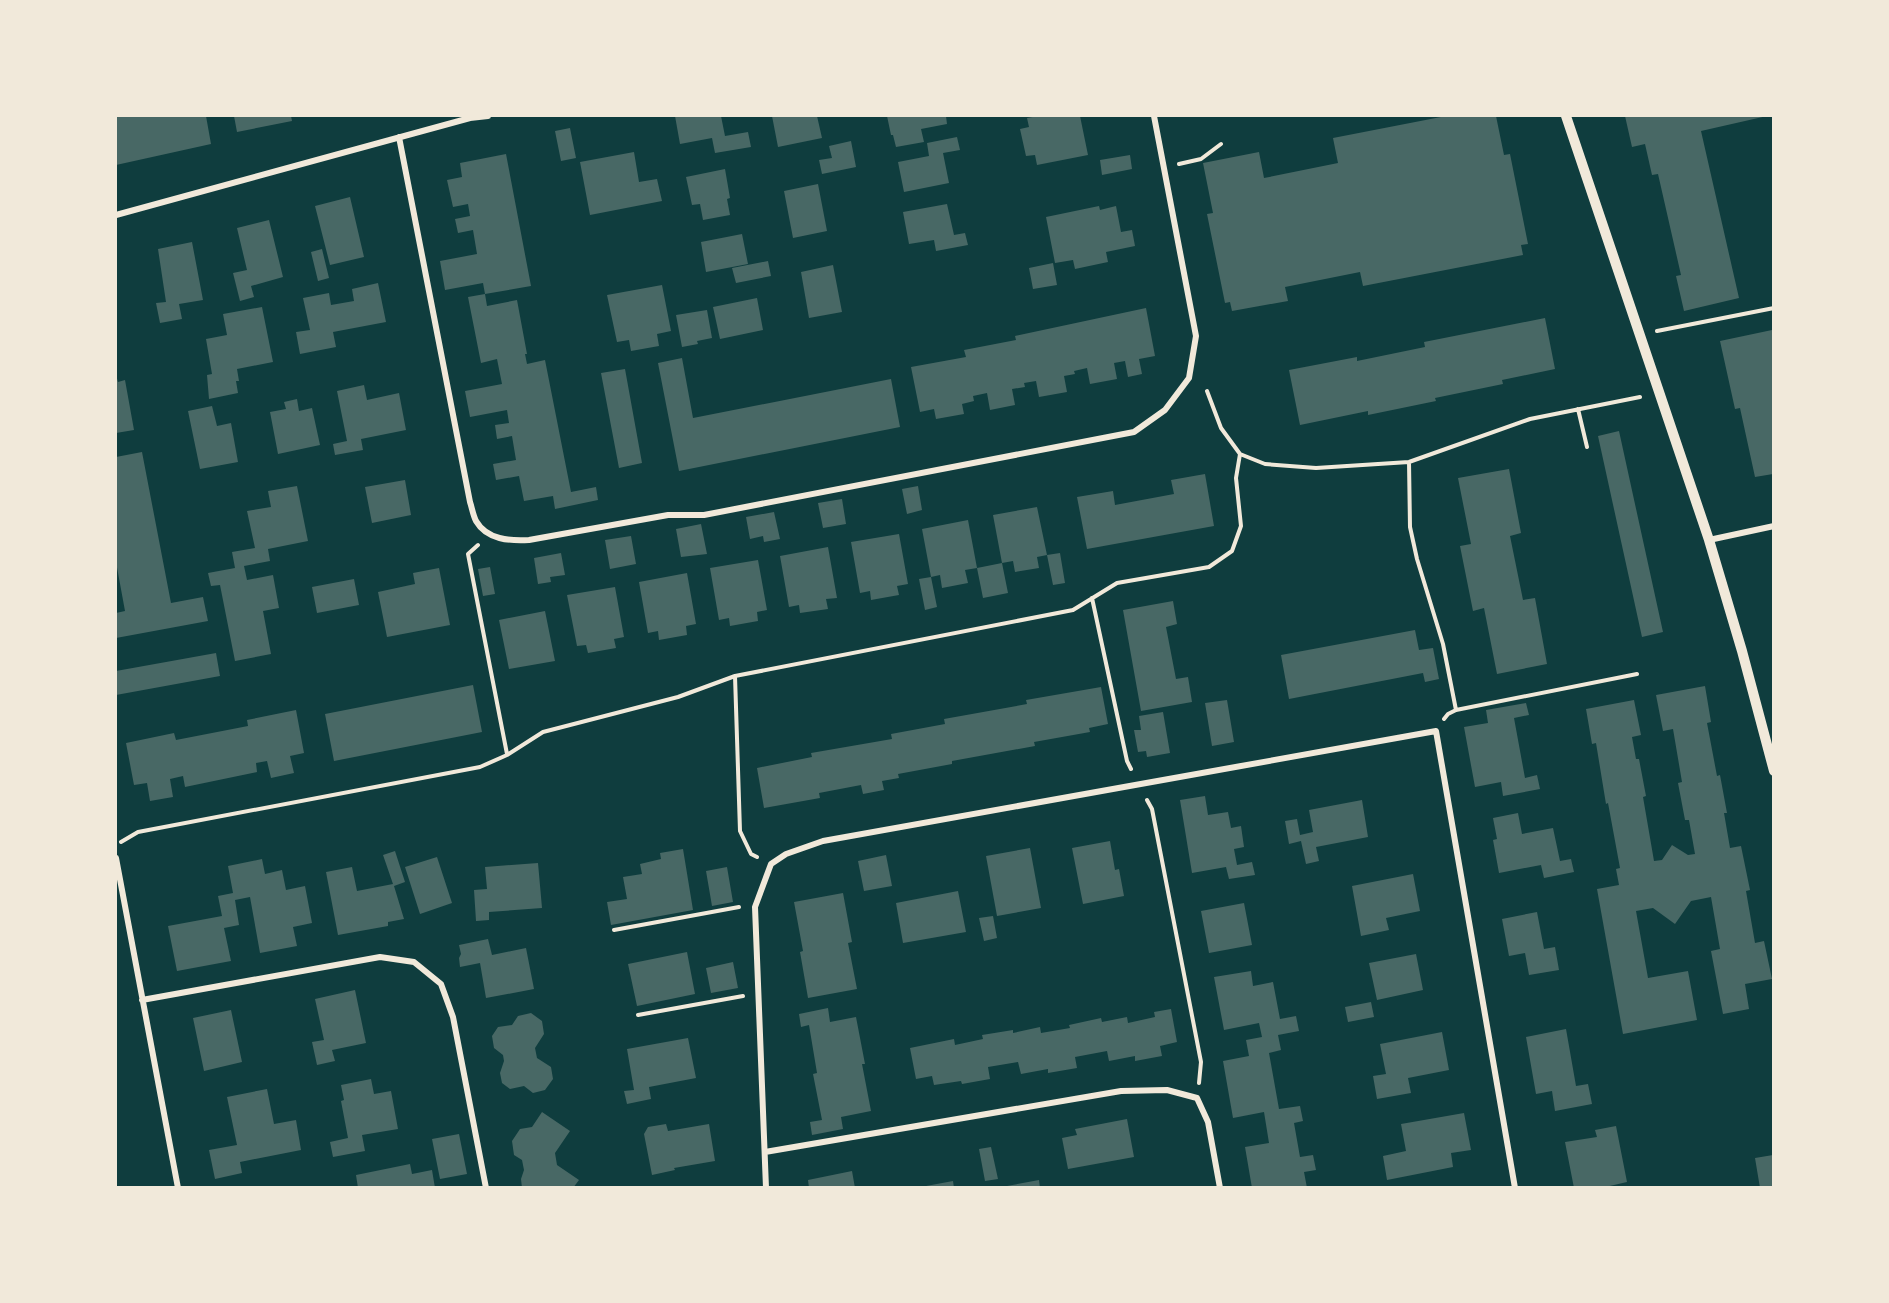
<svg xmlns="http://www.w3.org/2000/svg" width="1889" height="1303" viewBox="0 0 1889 1303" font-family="'DejaVu Sans',sans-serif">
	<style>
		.building { fill: #486865 }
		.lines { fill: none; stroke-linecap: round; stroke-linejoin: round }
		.path { stroke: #f1e9da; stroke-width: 4 }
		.minor { stroke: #f1e9da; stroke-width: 6 }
		.tertiary { stroke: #f1e9da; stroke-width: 10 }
	</style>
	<rect width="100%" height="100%" fill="#0f3d3e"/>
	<path class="building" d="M116,116h90l5,28 -95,21z
		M234,116h57l1,5 -55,11z
		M675,116h46l4,20 23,-4 3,15 -36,6 -3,-15 -32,6z
		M772,116h45l5,22 -44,9z
		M887,116h59l1,8 -26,5 3,13 -28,5 -3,-12h-2z
		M1038,116h42l8,39 -51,10 -2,-10 -9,1 -6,-27 9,-2 -2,-9z
		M1446,116h50l8,39 6,-1 18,90 -7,1 2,10 -160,31 -3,-14 -75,15 3,14 -56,10 -2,-9 -5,1 -18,-89 6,-1 -10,-50 56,-11 5,26 74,-15 -5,-25z
		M1625,116h142l-66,15 38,167 -55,13 -8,-35 5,-1 -23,-101 -6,1 -7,-31 -13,3z
		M570,128l6,30 -15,3 -6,-30z
		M957,137l3,13 -17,3 6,30 -45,9 -6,-30 31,-6 -2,-13z
		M851,141l5,26 -34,7 -3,-14 13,-2 -3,-12z
		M634,152l5,30 18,-3 5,22 -72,14 -10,-53z
		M506,154l25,132 -46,8 -2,-11 -38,7 -5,-29 37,-7 -4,-24 -15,3 -3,-14 15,-3 -2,-12 -15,3 -6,-27 15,-3 -2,-14z
		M1130,155l2,14 -30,6 -2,-15z
		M725,169l5,29 -3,1 3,16 -27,5 -3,-16 -8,1 -6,-28z
		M818,184l9,47 -34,7 -9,-47z
		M350,197l14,60 -34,8 -15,-59z
		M947,204l7,31 11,-2 3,12 -32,6 -2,-11 -25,4 -6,-32z
		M1099,206l1,4 16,-4 5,26 11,-2 3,16 -29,6 2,10 -33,7 -2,-9 -18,3 -9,-46z
		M269,220l14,57 -32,9 3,11 -14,4 -7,-28 14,-3 -10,-42z
		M742,234l6,30 -42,8 -5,-30z
		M192,242l11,58 -24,4 3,15 -22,4 -4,-20 10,-1 -8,-53z
		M322,249l7,29 -11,3 -7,-29z
		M768,261l3,15 -35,7 -4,-15z
		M1053,263l4,22 -24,4 -4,-21z
		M833,265l9,47 -33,6 -8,-46z
		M378,283l8,39 -53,10 3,15 -36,7 -4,-22 14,-2 -7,-32 26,-5 2,12 23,-4 -2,-12z
		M662,285l9,46 -14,3 2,12 -28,5 -2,-11 -12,2 -10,-47z
		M485,294l2,12 30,-6 10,54h-2l2,10 18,-4 26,132 25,-5 2,13 -43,9 -2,-13 -29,5 -5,-25 -23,4 -3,-16 23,-4 -4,-24 -15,3 -2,-14 14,-2 -2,-13 -37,7 -5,-26 37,-7 -5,-25 -16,4 -13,-66z
		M757,298l6,32 -43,9 -7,-32z
		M262,307l11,55 -36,7 2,12h-3l2,12 -29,6 -2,-24 5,-1 -6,-35 21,-4 -4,-21z
		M1146,308l9,48 -16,3 3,15 -14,3 -3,-16 -11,2 3,16 -27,5 -3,-16 -13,3 1,3 -11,2 3,16 -28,5 -3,-16 -12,2 1,4 -13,2 3,16 -25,5 -3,-17 -14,3 1,5 -12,3 2,10 -28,5 -2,-10 -14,3 -9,-45 55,-10 -2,-7 52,-10 -1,-4z
		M707,310l5,28 -15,3 1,3 -16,3 -6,-32z
		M1545,318l10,51 -53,11 1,4 -68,14 1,3 -68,14v-4l-68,14 -11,-55 68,-13v4l68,-14 -1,-5z
		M1772,330l1,144 -18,3 -15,-69 -5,1 -15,-68z
		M682,358l11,60 198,-39 9,48 -221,44 -21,-108z
		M625,369l17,94 -23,5 -18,-95z
		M116,375l2,7 7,-2 9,50 -18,3z
		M364,385l3,15 32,-7 7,37 -45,9 2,11 -28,5 -2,-11 14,-3 -10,-50z
		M297,399l2,12 13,-3 8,37 -42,9 -8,-42 16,-3 -2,-7z
		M212,406l5,20 14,-3 7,39 -38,7 -12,-58z
		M1619,431l44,201 -21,5 -44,-201z
		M142,452l29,151 32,-6 5,24 -92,17v-25l9,-2 -9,-49v-105z
		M1509,469l12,64 -11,3 13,64 12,-2 12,66 -50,10 -13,-66 -11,3 -13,-65 11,-2 -13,-66z
		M1205,474l9,52 -127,23 -10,-52 36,-6 2,14 59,-11 -3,-14z
		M405,480l6,35 -39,8 -7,-36z
		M297,486l11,55 -40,8 2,12 -26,5 3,14 26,-5 6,33 -16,3 8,43 -36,7 -15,-76 -9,1 -3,-13 27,-5 -3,-16 23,-4 -8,-37 24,-4 -3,-16z
		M918,486l4,24 -15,4 -5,-25z
		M842,499l4,25 -23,4 -5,-25z
		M1037,507l10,48 -10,2 2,11 -24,4 -2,-11 -11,2 -9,-48z
		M774,512l6,27 -16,3 -1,-6 -13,3 -4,-22z
		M968,520l9,48 -12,2 3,13 -26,5 -2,-13 -9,2 -9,-48z
		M701,524l6,30 -26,3 -5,-28z
		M899,534l9,50 -11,2 2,9 -28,5 -1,-9 -10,2 -9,-51z
		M631,536l5,28 -26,5 -5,-29z
		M828,547l9,51 -11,1 2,10 -28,4 -1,-8 -10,2 -9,-51z
		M561,553l4,22 -15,2 1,5 -13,2 -4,-26z
		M1060,553l5,30 -12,2 -6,-30z
		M758,560l9,50 -10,2 1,9 -28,5 -1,-8 -10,2 -9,-52z
		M1002,563l6,30 -25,5 -6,-30z
		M490,567l5,27 -12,2 -5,-27z
		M439,568l11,57 -63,12 -9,-45 37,-8 -2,-11z
		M687,573l9,51 -10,2 1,9 -28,5 -1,-9 -10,2 -9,-51z
		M931,577l6,30 -12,3 -6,-31z
		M354,579l5,26 -42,8 -5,-26z
		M615,587l9,50 -10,2 2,9 -28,5 -2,-8 -9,1 -10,-51z
		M1173,601l4,23 -11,3 10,52 12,-2 4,25 -51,9 -18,-101z
		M545,611l10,50 -46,8 -10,-49z
		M1415,630l4,20 14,-2 6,31 -14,3 -2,-9 -134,26 -8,-44z
		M216,653l4,23 -104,19v-24z
		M473,685l9,47 -148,29 -9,-47z
		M1705,686l6,36 -4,1 10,53 3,-1 7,38h-3l6,35 11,-2 9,44 -4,1 9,52 9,-2 8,38 -27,5 4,25 -26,5 -12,-63 9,-2 -9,-52 -20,4 -16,23 -22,-16 -17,3 12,67 40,-7 9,49 -74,14 -26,-145 22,-4 -3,-16 4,-1 -12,-65 -2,1 -10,-61 -4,1 -6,-35 48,-9 7,35 -9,2 4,22h3l7,37 -3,1 11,64 8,-1 10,-15 16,10 7,-1 -6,-34h-4l-7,-37 4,-1 -9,-53 -10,2 -7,-36z
		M1101,687l7,37 -19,4 1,4 -56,10 1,4 -83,15v3l-54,10 1,4 -17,3 2,9 -21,4 -2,-9 -42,8 1,5 -56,10 -7,-40 55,-11 -1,-4 81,-14 -1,-5 54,-10 -1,-5 83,-15 -1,-4z
		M1227,700l7,42 -22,4 -7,-43z
		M1526,703l3,12 -15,3 11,60 12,-3 3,14 -37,7 -2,-14 -26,5 -11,-60 24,-4 -2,-13z
		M296,710l8,43 -14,3 4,17 -23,5 -4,-17 -11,2 1,9 -72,15 -2,-11 -13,3 3,18 -23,4 -3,-18 -13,2 -8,-42 48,-10 2,7 72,-14 -1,-6z
		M1163,712l7,41 -23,4 -1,-6 -8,1 -4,-22h7l-2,-14z
		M1205,796l3,19 20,-3 3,16 10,-2 3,21 -10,2 3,16 15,-3 3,13 -26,4 -3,-12 -34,6 -12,-73z
		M1362,800l6,37 -52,10 3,14 -13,3 -5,-23 -12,3 -4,-23 12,-2 3,16 13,-3 -4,-22z
		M1518,813l4,21 31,-6 7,33 11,-2 3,13 -30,6 -3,-13 -42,8 -6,-33 4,-1 -4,-21z
		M1110,841l5,29 4,-1 5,27 -41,8 -11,-56z
		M1030,848l11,60 -44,8 -11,-60z
		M683,849l10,61 -82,15 -4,-23 20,-3 -4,-22 19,-3 -2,-10 21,-5 -1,-6z
		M395,851l10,31 -11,4 10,33 -16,3v4l-50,9 -12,-63 26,-5 5,24 36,-7 -10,-29z
		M886,855l6,31 -28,5 -6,-30z
		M437,857l15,46 -32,11 -15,-47z
		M262,859l3,15 17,-4 4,20 19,-4 7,37 -19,4 4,19 -37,7 -10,-56 -15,3 4,25 -15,3 7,33 -54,10 -9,-45 54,-10 -4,-20 15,-3 -5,-27z
		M538,863l4,45 -53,4v8l-13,1 -2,-31 13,-1 -2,-22z
		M727,867l6,35 -21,4 -6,-35z
		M1413,874l7,37 -34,7 3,12 -28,6 -9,-50z
		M958,891l8,41 -63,11 -7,-40z
		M843,893l9,49 -4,1 9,46 -49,9 -8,-46 3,-1 -9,-49z
		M1244,903l8,42 -43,8 -8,-42z
		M1537,912l7,37 11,-2 4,23 -30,5 -4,-22 -16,3 -7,-37z
		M993,916l4,22 -13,3 -5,-23z
		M488,939l4,16 34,-7 8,41 -48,9 -6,-35 -20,4 -1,-9 2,-4 -2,-9z
		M687,952l8,42 -58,12 -9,-42z
		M1416,954l7,36 -46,10 -8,-37z
		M733,962l5,26 -27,5 -5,-25z
		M1251,971l2,15 20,-4 7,37 16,-3 3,15 -21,4 3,15 -12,3 10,56 21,-3 3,15 -9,2 6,34 13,-2 3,15 -12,2 3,16h-55l-7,-41 24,-4 -5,-31 -31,6 -10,-57 26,-5 -3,-16 16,-3 -3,-14 -35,7 -10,-53z
		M355,990l11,53 -34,7 3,11 -18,4 -5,-23 12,-2 -9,-41z
		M1371,1002l3,15 -26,5 -3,-15z
		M828,1008l2,14 26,-5 9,47h-3l9,47 -30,6 2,12 -31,6 -2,-13 12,-2 -9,-46 4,-1 -8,-48 -8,2 -2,-13z
		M1171,1009l6,33 -17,4 2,10 -27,5v-5l-26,5 -2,-10 -32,6 2,11 -29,5v-4l-27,5 -3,-12 -30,5 2,12 -28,5 -1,-3 -27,4 -2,-9 -16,3 -6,-31 44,-9 1,6 28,-6 -1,-4 31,-5v3l27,-6 1,6 29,-5 -1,-3 32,-7 1,4 25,-5 1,6 27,-6 -1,-5z
		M231,1010l11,52 -38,9 -11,-53z
		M531,1013l11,8 2,13 -9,14 2,10 14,9 2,12 -8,11 -12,3 -9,-7 -14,3 -8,-6 -2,-10 4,-12 -1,-6 -9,-7 -2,-12 6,-9 14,-2 6,-9z
		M1566,1029l10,57 12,-2 4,20 -37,7 -3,-20 -16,3 -10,-57z
		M1442,1032l7,38 -41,8 3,15 -34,6 -4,-23 13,-2 -6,-30z
		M688,1038l8,40 -47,9 2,12 -24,5 -3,-13 10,-1 -7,-41z
		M371,1079l3,15 17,-3 7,38 -36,6 3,16 -32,6 -3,-15 18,-4 -7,-37 3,-1 -3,-15z
		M267,1089l7,35 22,-4 5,30 -61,12 2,11 -27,6 -6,-29 28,-5 -10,-48z
		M542,1112l28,19 -15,22 2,12 22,15 -6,8h-51l-1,-9 3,-9 -2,-10 -8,-5 -2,-14 8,-12 12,-2z
		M1464,1113l7,37 -20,3 2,14 -66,13 -4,-24 23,-5 -5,-27z
		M1127,1119l7,38 -66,12 -6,-31 15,-3 -2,-6z
		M666,1124l2,7 41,-7 6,37 -41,7 1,2 -23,5 -8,-41 4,-7z
		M1616,1126l11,56 -26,6h-27l-9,-46 32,-5 -2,-7z
		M459,1134l8,40 -27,5 -8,-40z
		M991,1147l7,32 -13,2 -6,-32z
		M1773,1155v33h-13l-5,-30z
		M410,1164l2,10 20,-4 3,18h-77l-2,-13z
		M852,1171l3,17h-46l-1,-8z
		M1039,1180l1,8h-33v-2z
		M953,1181l1,7h-28v-2z"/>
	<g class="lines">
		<path class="path" d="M1179,164l22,-5 20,-15
			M1657,331l117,-23
			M1207,391l14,37 19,26 25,10 51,4 93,-6 121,-43 110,-22
			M1578,409l9,38
			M1409,462l1,65 7,32 26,85 13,66
			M478,545l-10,9 39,200
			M1092,598l35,163 4,8
			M735,676l5,155 11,23 6,3
			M1444,719l4,-5 8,-4 181,-36
			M1147,800l5,9 49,253 -2,21
			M121,842l17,-10 342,-65 27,-12 36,-23 135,-35 57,-21 338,-66 44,-27 92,-16 23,-16 9,-25 -5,-48 4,-24
			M614,930l125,-23
			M638,1015l105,-19"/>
		<path class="minor" d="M399,137l71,365c2,6 3,13 6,19 11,19 34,20 53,19l139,-25h36l430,-83 31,-22 24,-32 7,-42 -42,-220
			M116,215l354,-97 18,-2
			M1709,540l65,-14
			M116,858l62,330
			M142,1000l238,-43 34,5 27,22 12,33 33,171
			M765,1152l356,-61 46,-1 30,8 11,24 12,66
			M766,1188l-11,-281 16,-43 15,-10 37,-13 613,-110 79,457"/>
		<path class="tertiary" d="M1566,116l143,424 33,111 32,120"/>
	</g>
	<rect width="1889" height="1303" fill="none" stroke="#f1e9da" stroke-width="234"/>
</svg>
